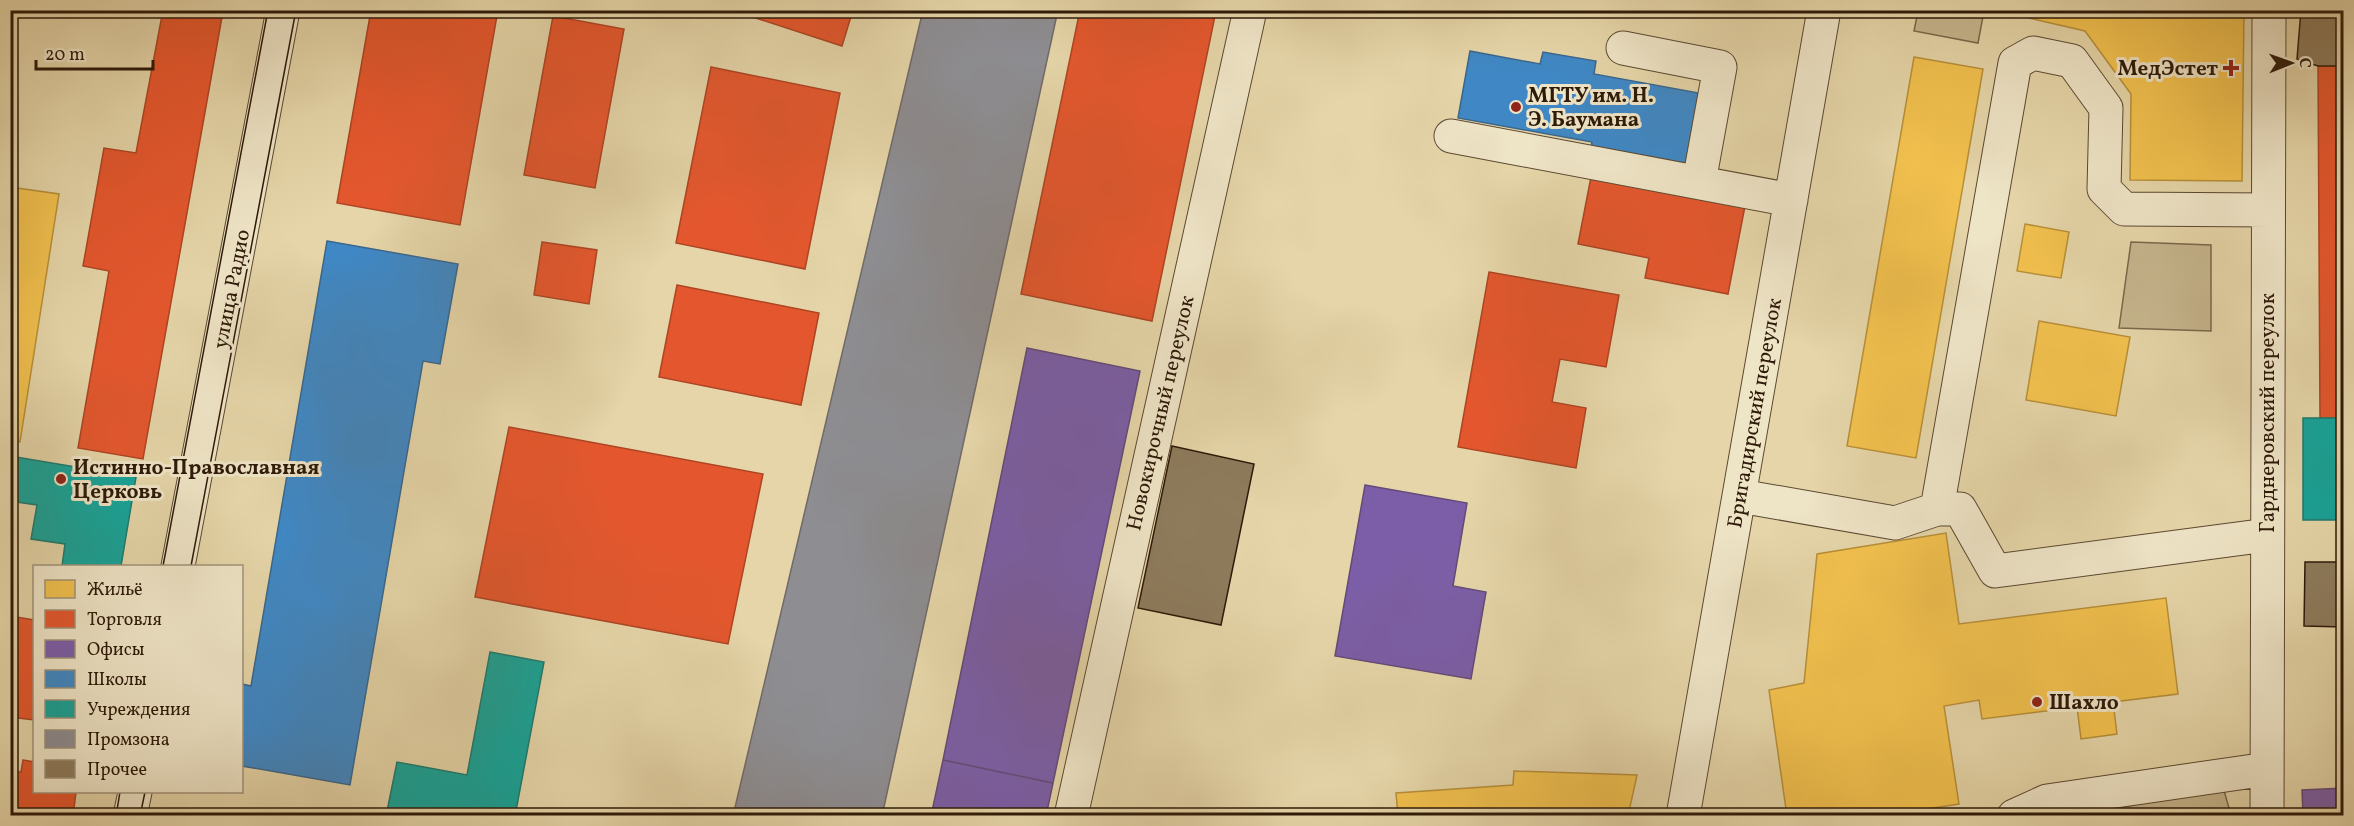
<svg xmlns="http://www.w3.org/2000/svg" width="2354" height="826" viewBox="0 0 2354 826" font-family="Vollkorn,serif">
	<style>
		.green { fill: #c6b58d; stroke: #7a684b; stroke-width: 1.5 }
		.homes { fill: #f2c14e; stroke: #b78f39; stroke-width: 1.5 }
		.shops { fill: #e4572e; stroke: #ad4523; stroke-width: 1.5 }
		.offices { fill: #7b5ea7; stroke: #644a78; stroke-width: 1.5 }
		.schools { fill: #3f88c5; stroke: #3a678d; stroke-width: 1.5 }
		.public { fill: #17a398; stroke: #1e7a6d; stroke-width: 1.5 }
		.industry { fill: #8d8d92; stroke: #706a69; stroke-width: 1.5 }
		.building { fill: #8d7b5c; stroke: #2e1a09; stroke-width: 1.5 }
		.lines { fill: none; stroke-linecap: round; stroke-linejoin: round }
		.minor-casing { stroke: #5c4931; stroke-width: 35 }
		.minor { stroke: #eee4c6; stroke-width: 33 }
		.tram { stroke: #2e1a09; stroke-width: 1.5 }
		.poi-dot { fill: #8f2418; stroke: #eee4c6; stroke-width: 2 }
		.labels { text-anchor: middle; stroke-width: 6; stroke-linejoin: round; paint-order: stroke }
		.poi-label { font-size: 21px; font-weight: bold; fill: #2e1a09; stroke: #eee4c6; text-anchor: start }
		.street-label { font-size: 21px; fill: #2e1a09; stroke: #eee4c6 }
	</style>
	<rect width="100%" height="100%" fill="#e5d5a8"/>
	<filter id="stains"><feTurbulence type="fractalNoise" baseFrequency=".00333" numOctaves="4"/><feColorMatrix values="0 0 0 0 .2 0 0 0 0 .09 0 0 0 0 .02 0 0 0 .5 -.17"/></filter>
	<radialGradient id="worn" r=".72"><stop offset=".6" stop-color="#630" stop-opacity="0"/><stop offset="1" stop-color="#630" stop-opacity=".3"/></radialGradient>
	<path class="green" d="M1918,11h66l-6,32 -64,-12z
		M2131,242l80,3v86l-92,-3z
		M2223,787l8,28 -164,1 37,-5z"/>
	<path class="homes" d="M1882,10h29l-1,6z
		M1994,10h250l-2,171 -112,-1 1,-86 -46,-63z
		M1914,57l69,12 -67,389 -69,-12z
		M10,187l49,7 -39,248 -10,-1z
		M2025,224l44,8 -8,46 -44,-7z
		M2039,321l91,16 -14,79 -90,-16z
		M1946,533l13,91 207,-26 12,96 -65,8 4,32 -36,5 -4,-32 -95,12 -3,-19 -35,6 15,98 -79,12h-93l-18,-126 35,-7 13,-129z
		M1514,771l123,4 -9,41h-230l-2,-23 117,-8z"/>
	<path class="shops" d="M163,10h25l34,7 -79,442 -65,-11 31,-177 -26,-5 21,-118 32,5z
		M371,10h127l-38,215 -123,-22z
		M731,10h122l-11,36z
		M1080,10l136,1 -64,310 -131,-27z
		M553,16l71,13 -29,159 -71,-13z
		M2318,66h26v352h-24z
		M711,67l129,26 -35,176 -129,-26z
		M1591,177l154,29 -17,88 -83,-16 4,-20 -71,-14z
		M542,242l55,8 -8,54 -55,-9z
		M1489,272l130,23 -13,72 -46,-8 -8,43 34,6 -10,60 -118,-21z
		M677,285l142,28 -18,92 -142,-28z
		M509,427l254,47 -35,170 -253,-47z
		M10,616l24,4v100l-24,-3z
		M23,760l11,2v30h42l-3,24h-63v-45l11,1z"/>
	<path class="offices" d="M1027,348l113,23 -87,412 -110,-23z
		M1365,485l102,18 -14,83 33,6 -15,87 -136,-23z
		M943,760l110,23 -7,33h-115z
		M2344,788v28h-41l-1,-26z"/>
	<path class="schools" d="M1470,51l70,13 3,-12 53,9 -2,13 105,19 -15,81 -95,-18 3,-14 -134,-24z
		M327,241l131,23 -18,100 -17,-3 -73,424 -108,-19v-82l9,2z"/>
	<path class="public" d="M2303,418h41v102h-41z
		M10,456l126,21 -15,89h-59l3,-22 -34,-5 6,-34 -27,-4z
		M490,652l54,10 -29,154h-129l11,-54 70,13z"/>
	<path class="industry" d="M923,10h135l-176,806h-149z"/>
	<path class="building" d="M2301,10h43v56h-26l-21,-7z
		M1172,446l82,18 -33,161 -83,-17z
		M2305,562h39v65l-40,-1z"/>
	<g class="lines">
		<g class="minor-casing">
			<path id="minor" d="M1623,48l97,19 -21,115
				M1451,136l340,64
				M1740,496l155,27 42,-14h23l35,62 272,-36
				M1937,509l78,-446 18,-10 39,8 34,47 -2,81 20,20 144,1
				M178,566l105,-556
				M130,816l5,-24
				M1071,816l179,-806
				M1683,816l141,-806
				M2014,816l33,-15 220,-32
				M2267,816l2,-806"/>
		</g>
		<use href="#minor" class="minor"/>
		<path class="tram" d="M163,566l105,-556
			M191,566l105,-556
			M116,816l4,-24
			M140,816l5,-24"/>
	</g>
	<g class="poi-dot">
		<path d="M2228 59h6v6h6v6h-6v6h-6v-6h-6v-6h6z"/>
		<circle cx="1516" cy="107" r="6"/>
		<circle cx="61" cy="479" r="6"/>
		<circle cx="2037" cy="702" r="6"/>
	</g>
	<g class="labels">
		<g class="poi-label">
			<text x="2218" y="75" text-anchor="end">МедЭстет</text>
			<text x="1528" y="102">МГТУ им. Н.<tspan x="1528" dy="24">Э. Баумана</tspan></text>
			<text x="73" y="474">Истинно-Православная<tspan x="73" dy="24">Церковь</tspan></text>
			<text x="2049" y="709">Шахло</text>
		</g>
		<g class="street-label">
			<text transform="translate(231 289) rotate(-79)" y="7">улица Радио</text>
			<text transform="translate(1160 413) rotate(-77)" y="7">Новокирочный переулок</text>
			<text transform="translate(1754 413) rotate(-80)" y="7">Бригадирский переулок</text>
			<text transform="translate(2267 413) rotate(-90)" y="7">Гарднеровский переулок</text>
		</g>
	</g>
	<rect width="2354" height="826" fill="none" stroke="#e5d5a8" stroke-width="36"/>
	<rect x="12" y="12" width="2330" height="802" fill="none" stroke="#2e1a09" stroke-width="3"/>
	<rect x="18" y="18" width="2318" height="790" fill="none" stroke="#2e1a09" stroke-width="1.5"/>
	<rect x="33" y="565" width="210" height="228" fill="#eee4c6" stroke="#a1937a" stroke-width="1.5"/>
	<rect x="45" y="580" width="30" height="18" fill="#f2c14e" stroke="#a1937a" stroke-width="1.5"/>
	<text x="87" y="595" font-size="18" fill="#2e1a09">Жильё</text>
	<rect x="45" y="610" width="30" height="18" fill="#e4572e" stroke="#a1937a" stroke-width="1.5"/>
	<text x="87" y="625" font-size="18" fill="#2e1a09">Торговля</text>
	<rect x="45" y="640" width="30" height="18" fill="#7b5ea7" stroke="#a1937a" stroke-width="1.5"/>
	<text x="87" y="655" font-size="18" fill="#2e1a09">Офисы</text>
	<rect x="45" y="670" width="30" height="18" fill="#3f88c5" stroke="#a1937a" stroke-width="1.5"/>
	<text x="87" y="685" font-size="18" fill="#2e1a09">Школы</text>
	<rect x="45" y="700" width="30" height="18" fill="#17a398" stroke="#a1937a" stroke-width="1.5"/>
	<text x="87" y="715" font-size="18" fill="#2e1a09">Учреждения</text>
	<rect x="45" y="730" width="30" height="18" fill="#8d8d92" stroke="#a1937a" stroke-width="1.5"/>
	<text x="87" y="745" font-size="18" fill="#2e1a09">Промзона</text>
	<rect x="45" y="760" width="30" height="18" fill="#8d7b5c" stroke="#a1937a" stroke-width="1.5"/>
	<text x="87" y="775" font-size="18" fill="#2e1a09">Прочее</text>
	<g transform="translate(2291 63) rotate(89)" stroke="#eee4c6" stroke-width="4.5" paint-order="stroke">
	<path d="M0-4.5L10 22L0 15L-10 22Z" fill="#2e1a09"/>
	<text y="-9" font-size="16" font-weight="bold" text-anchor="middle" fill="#2e1a09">С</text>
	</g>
	<path d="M36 60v9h117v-9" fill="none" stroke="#2e1a09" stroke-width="3"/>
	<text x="45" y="60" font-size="18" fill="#2e1a09" stroke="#eee4c6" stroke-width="4.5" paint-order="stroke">20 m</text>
	<rect width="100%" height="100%" filter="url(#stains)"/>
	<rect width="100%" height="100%" fill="url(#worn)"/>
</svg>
